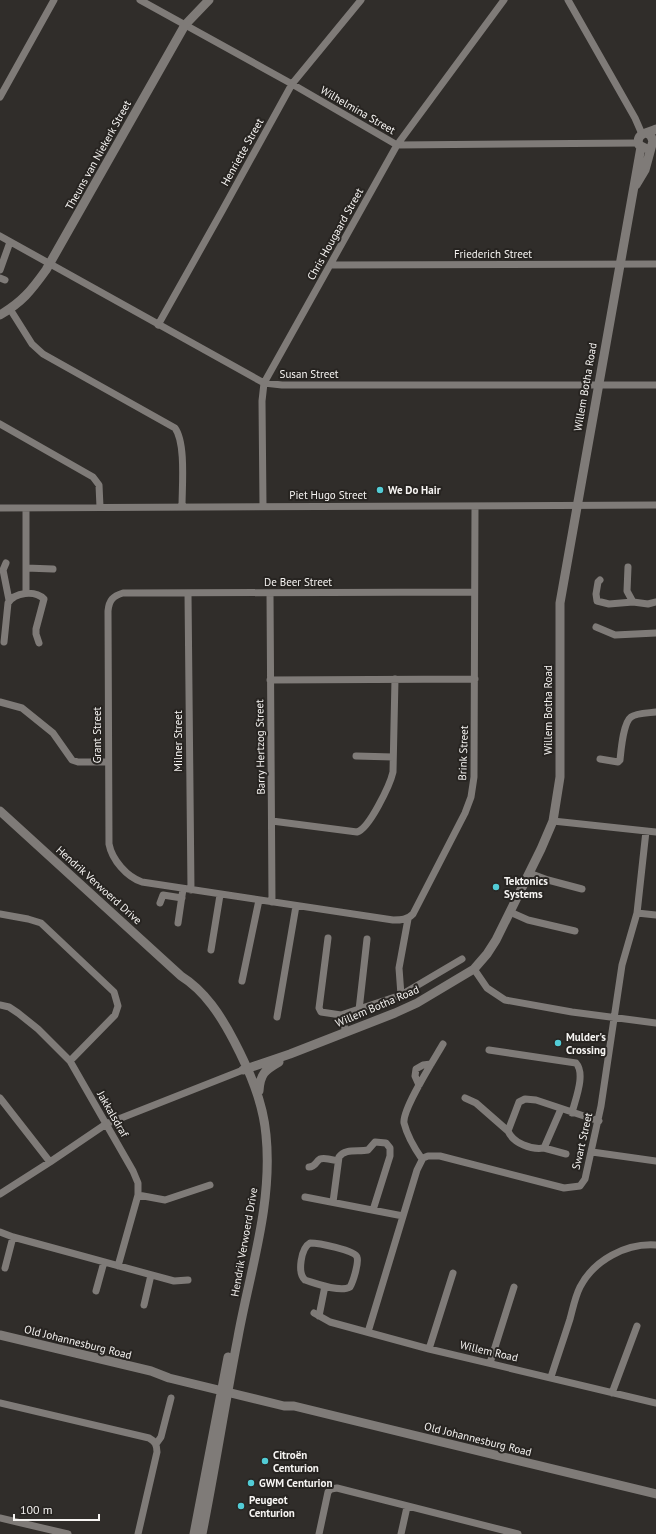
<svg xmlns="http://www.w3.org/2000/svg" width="656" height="1534" viewBox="0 0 656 1534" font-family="'PT Sans',sans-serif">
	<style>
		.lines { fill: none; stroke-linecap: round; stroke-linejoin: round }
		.street { stroke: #7f7b78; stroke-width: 7 }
		.secondary { stroke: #7f7b78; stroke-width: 9 }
		.poi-dot { fill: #52ccd6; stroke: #272421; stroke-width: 1.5 }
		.labels { text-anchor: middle; stroke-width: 4; stroke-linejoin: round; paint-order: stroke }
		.street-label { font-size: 11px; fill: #f6f4f2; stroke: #272421 }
		.poi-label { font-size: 11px; font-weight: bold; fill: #f6f4f2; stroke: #272421; text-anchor: start }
	</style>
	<rect width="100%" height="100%" fill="#302d2a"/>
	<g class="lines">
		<path class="street" d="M140,0l152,84 105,61 241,-2
			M568,0l67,118 7,16
			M0,97l54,-97
			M0,236l264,147 18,2h374
			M330,265l326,-1
			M0,270l10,-28
			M0,278l5,2
			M10,309l22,35 11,10 132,74c11,15 7,59 7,79
			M158,325l64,-114 70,-127 69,-84
			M0,424l93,53 6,8 1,22
			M263,506l-1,-105 2,-18 133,-238 107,-145
			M0,508l656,-3
			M6,563l-3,7 6,30
			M628,567l-1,24 6,11 15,2 8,-2
			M26,568l27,1
			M600,580l-2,2 -2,12 1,7 12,3 24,-2
			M26,592v-84
			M474,592l-351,1c-10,3 -14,7 -15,18l1,233c3,16 18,33 33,38l251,38c8,0 14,0 20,-6l52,-101 6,-16 3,-20 1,-270
			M188,593l3,297
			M270,593l2,309
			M596,627l19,8 41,-2
			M4,642l4,-39c7,-11 27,-13 36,-4l-8,30v5l3,9
			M270,680l205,-1
			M0,702l22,6 31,25 19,27 6,2h30
			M356,756l37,1
			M600,759l18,3 2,-2c1,-9 3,-37 11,-43 5,-4 18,-4 25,-5
			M272,821l85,11c12,-3 33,-47 36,-60l2,-93
			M553,821l103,11
			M529,873l19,7 34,9
			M160,903l3,-8 19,3
			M510,912l18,8 47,11
			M637,913l19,2
			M0,914l28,5 13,4 73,69 4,14 -3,9 -45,46
			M178,923l5,-34
			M328,938l-9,70 2,4 20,3 60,-20 61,-36
			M211,950l9,-55
			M474,969l13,19 18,12 67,12 84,11
			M242,981l17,-81
			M401,995l-2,-27 9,-49
			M0,1005l9,2 9,6 20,16 32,32 63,110 5,12v12l-20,71
			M359,1010l8,-71
			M341,1015l5,17
			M277,1017l19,-111
			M489,1050l87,13c10,11 -1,37 -4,50
			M419,1085l-4,-9 1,-7 7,-4 8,-1
			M0,1098l50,64
			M465,1098l11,5 32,28c5,12 23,19 36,17l17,-39
			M508,1131l11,-29 6,-3 11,1 63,21
			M544,1148l22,6
			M592,1152l64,9
			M422,1159c-7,-10 -15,-24 -18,-36 -2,-14 31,-65 39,-79
			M309,1167c7,0 6,-5 11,-8 5,-2 13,1 18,2
			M0,1194l50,-32 56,-38 137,-54
			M138,1195l27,5 45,-15
			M305,1197l98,19
			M333,1202l6,-45c6,-9 19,-5 29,-7l7,-8 11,1 4,5v8l-17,54
			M0,1232l13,5 161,44 14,-1
			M310,1243c8,0 45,7 47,14 2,6 -4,25 -7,30 -10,6 -35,-4 -45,-7 -8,-7 -4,-32 5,-37z
			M5,1268l8,-31
			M96,1291l8,-29
			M144,1305l7,-30
			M314,1313l16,9 99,27 227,54
			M319,1316l6,-30
			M368,1332l49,-162 6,-12 5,-2h12l124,32 16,-2 5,-7 16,-73 21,-141 15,-52 9,-82
			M429,1349l24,-76
			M490,1363l24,-76
			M551,1377c6,-19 13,-39 19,-58 3,-11 5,-22 10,-32 14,-27 46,-44 76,-42
			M612,1393l25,-67
			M0,1403l149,35c6,3 8,7 8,14l-19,82
			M156,1444l5,-7 10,-39
			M0,1518l68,16
			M319,1534l9,-42 3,-3 6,-1 181,46
			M401,1534l6,-27"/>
		<path class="secondary" d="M645,148l-6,-3c-4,-12 9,-12 17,-16
			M636,185l9,-15 8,-29 -2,-5 -4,-3
			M0,315c22,-13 31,-24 46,-45l139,-245 24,-25
			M0,811l181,165c24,15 40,40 53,65 15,29 29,60 32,94 7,68 -16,136 -28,202 -13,66 -23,132 -36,197
			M243,1070l47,-16 105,-41 22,-10 57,-34 13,-15 9,-14 45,-91 12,-28 7,-44v-174l81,-456
			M259,1091c1,-17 6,-21 20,-29
			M0,1335l151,36 18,7 115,28h10l362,88
			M194,1534l34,-177"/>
	</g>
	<g class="poi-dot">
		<circle cx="380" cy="490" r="4"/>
		<circle cx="496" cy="887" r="4"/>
		<circle cx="558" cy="1043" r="4"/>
		<circle cx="265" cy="1461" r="4"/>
		<circle cx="251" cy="1483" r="4"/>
		<circle cx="241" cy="1506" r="4"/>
	</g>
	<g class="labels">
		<g class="street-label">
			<text transform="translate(358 110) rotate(30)" y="4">Wilhelmina Street</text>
			<text transform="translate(242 152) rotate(-61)" y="4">Henriette Street</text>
			<text transform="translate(98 155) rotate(-61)" y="4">Theuns van Niekerk Street</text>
			<text transform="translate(335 234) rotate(-61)" y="4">Chris Hougaard Street</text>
			<text x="493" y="258">Friederich Street</text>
			<text x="309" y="378">Susan Street</text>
			<text transform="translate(585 387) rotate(-80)" y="4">Willem Botha Road</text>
			<text x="328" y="499">Piet Hugo Street</text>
			<text x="298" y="586">De Beer Street</text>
			<text transform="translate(548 710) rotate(-90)" y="4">Willem Botha Road</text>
			<text transform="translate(97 735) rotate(-90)" y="4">Grant Street</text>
			<text transform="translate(178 741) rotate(-90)" y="4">Milner Street</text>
			<text transform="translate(260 747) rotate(-91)" y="4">Barry Hertzog Street</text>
			<text transform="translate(463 753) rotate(-88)" y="4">Brink Street</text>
			<text transform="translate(99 885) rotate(42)" y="4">Hendrik Verwoerd Drive</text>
			<text transform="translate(377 1006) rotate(-23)" y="4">Willem Botha Road</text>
			<text transform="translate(113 1114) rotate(60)" y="4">Jakkalsdraf</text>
			<text transform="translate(582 1141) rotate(-77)" y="4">Swart Street</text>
			<text transform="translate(244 1242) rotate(-80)" y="4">Hendrik Verwoerd Drive</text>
			<text transform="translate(78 1342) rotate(14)" y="4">Old Johannesburg Road</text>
			<text transform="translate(489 1351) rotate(13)" y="4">Willem Road</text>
			<text transform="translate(478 1439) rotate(14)" y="4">Old Johannesburg Road</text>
		</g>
		<g class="poi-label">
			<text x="388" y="494">We Do Hair</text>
			<text x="504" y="885">Tektonics<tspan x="504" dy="13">Systems</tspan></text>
			<text x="566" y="1041">Mulder's<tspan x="566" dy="13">Crossing</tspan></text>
			<text x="273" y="1459">Citroën<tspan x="273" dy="13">Centurion</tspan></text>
			<text x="259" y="1487">GWM Centurion</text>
			<text x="249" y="1504">Peugeot<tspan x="249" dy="13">Centurion</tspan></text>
		</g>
	</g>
	<path d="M14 1514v6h85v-6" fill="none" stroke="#f6f4f2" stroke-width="2"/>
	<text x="20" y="1514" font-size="12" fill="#f6f4f2" stroke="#272421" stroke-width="3" paint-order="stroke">100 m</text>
</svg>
